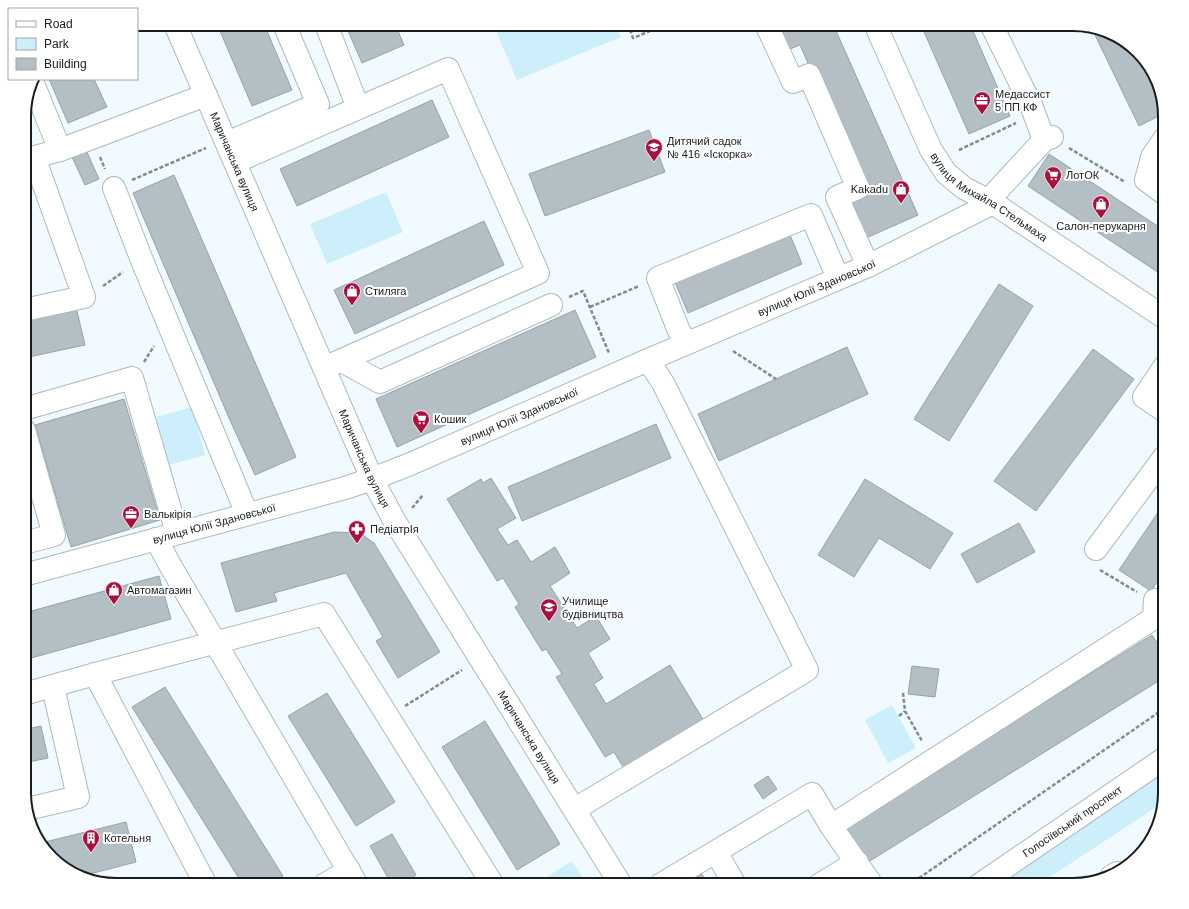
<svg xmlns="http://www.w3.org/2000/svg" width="1189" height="909" viewBox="0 0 1189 909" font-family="Helvetica,sans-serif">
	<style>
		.green { fill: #cdeefb }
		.building { fill: #b3bfc4; stroke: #97a2a6 }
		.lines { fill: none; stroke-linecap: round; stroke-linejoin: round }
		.minor-casing { stroke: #adb9bd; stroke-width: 24 }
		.highway-casing { stroke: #adb9bd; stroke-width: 24 }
		.path { stroke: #848b8e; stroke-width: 2.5; stroke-dasharray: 4 2; stroke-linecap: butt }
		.minor { stroke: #fff; stroke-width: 22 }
		.highway { stroke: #fff; stroke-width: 22 }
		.labels { text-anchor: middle; stroke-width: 4; stroke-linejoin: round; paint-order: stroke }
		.poi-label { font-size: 11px; fill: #171c1d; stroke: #fff; text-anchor: start }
		.street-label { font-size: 11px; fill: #171c1d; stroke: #fff }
		.rim { fill: none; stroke: #171c1d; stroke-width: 2 }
	</style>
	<rect width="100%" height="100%" fill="#f1fbff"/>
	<path class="green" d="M493,24h122l6,13 -104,43z
		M386,192l17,40 -76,32 -17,-40z
		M192,407l13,48 -36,10 -13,-48z
		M892,705l24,43 -28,15 -23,-43z
		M1165,767v27l-4,10 -123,81h-45z
		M572,861l15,24h-53z"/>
	<path class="building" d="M217,24h47l28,66 -40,16z
		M345,24h50l9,21 -42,18z
		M773,24h60l85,191 -52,23 -17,-38 16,-7 -65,-148 -15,6z
		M922,24h48l40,92 -41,18 -48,-109z
		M1093,31l36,12 26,32 10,38 -26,13z
		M49,79h45l13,28 -39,16z
		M432,100l17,37 -152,69 -17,-37z
		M649,130l16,42 -120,44 -16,-42z
		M86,150l13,29 -14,6 -13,-28z
		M1049,154l116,77v46l-137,-91z
		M174,175l122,282 -41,18 -26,-57 -96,-225z
		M484,221l20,44 -149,69 -21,-44z
		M788,230l14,34 -114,49 -14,-33z
		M999,284l34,22 -84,135 -35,-22z
		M76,307l9,38 -61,13v-40z
		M575,310l21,47 -199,90 -21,-48z
		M847,347l21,47 -149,67 -21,-47z
		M1093,349l41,30 -98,132 -42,-30z
		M124,399l36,121 -89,27 -36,-122z
		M656,424l15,34 -149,63 -14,-34z
		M491,478l25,40 -19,11 11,16 9,-5 14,22 24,-15 15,26 -20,13 27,42 19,-12 14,23 -22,14 15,25 -9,6 12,20 64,-39 34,56 -79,49 -11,-18 -9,5 -49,-80 6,-3 -16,-25 -4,2 -27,-44 4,-3 -16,-26 -6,3 -50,-82 34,-20 2,4z
		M865,479l88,54 -23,36 -51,-31 -25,39 -36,-22z
		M1165,502v68l-14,21 -32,-21z
		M1019,523l16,29 -58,31 -16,-29z
		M334,532l26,1 14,10 66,109 -42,26 -22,-37 7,-4 -37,-64 -72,20 3,8 -41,11 -15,-49z
		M159,576l12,43 -147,41v-47z
		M1152,635l13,20v22l-300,187 -22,-35z
		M912,666l27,3 -4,28 -27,-3z
		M165,687l118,189 -14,9h-26l-111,-178z
		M327,693l68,109 -39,24 -68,-110z
		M485,721l75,123 -43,26 -75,-123z
		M41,726l7,32 -24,5v-33z
		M768,776l9,13 -14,10 -9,-14z
		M126,822l10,40 -50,13 -26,-9 -19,-23z
		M392,834l24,41 -17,10h-7l-22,-39z
		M700,871l8,14h-31z"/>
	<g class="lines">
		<g class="minor-casing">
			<g id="minor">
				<path id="s1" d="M175,24l197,455 22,41 227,365"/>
				<path d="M326,24l32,84"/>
				<path d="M766,24l27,58 16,-7 49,113 -21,9 31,69"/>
				<path id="s2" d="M875,24l56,126 15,23 18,15 29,15 172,115"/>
				<path d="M991,24l40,81 13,35"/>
				<path d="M32,81l28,69"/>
				<path d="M1165,138l-13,19 -6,23 19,14"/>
				<path d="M227,143l91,-39 -34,-80"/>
				<path d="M24,160l36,-10 146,-55"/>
				<path d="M235,162l213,-93 90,204 -214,95"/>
				<path d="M114,188l27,70 106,256"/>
				<path d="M24,310l60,-13 -50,-140"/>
				<path d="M687,343l-8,-12 -21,-53 153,-63 27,63"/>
				<path d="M342,361l38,21 171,-77"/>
				<path d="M1165,366l-21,31 21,14"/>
				<path d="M24,409l108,-31 45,155"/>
				<path d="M156,539l14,26 187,320"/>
				<path d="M24,543l30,-8 -30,-105"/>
				<path d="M1096,549l69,-93"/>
				<path id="s3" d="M24,575l321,-87 27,-9 36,-14 240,-105 220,-94 125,-63 3,-11 48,-52 8,-3"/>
				<path d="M95,674l111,211"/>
				<path d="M24,694l71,-20 229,-60 169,271"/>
				<path d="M27,809l51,-12 -25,-110"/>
				<path d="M575,809l232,-139 -144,-287 -15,-23"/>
				<path d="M831,826l323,-208 1,-18"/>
				<path d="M716,852l19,33"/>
				<path d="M324,885l25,-15"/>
				<path d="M660,885l152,-91 19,32 41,59"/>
				<path d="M819,885l38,-23"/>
				<path id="s4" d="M979,885l186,-127"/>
			</g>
		</g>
		<g class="highway-casing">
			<path id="highway" d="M1112,876l5,-3"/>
		</g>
		<path class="path" d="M628,24l5,14 34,-14
			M1069,148l56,34
			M959,150l57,-27
			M100,157l5,12
			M132,180l74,-32
			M103,286l20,-14
			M569,297l14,-6 26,62
			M590,307l49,-21
			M733,351l43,28
			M144,362l10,-16
			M412,508l11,-13
			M1100,570l37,22
			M903,693l2,18 17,30
			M405,706l57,-36
			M899,716l6,-5
			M909,885l256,-177"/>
		<use href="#minor" class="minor"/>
		<use href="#highway" class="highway"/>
	</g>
	<defs>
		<g id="office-pin" transform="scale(0.9)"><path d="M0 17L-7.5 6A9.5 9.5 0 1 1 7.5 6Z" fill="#a8113e" stroke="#fff"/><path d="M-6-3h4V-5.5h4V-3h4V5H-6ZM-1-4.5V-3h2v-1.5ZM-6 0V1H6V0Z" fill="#fff"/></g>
		<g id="school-pin" transform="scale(0.9)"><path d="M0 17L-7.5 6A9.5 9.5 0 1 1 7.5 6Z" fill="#a8113e" stroke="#fff"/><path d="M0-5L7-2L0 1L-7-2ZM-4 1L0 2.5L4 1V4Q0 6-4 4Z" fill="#fff"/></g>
		<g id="supermarket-pin" transform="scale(0.9)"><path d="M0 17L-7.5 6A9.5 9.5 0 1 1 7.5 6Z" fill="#a8113e" stroke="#fff"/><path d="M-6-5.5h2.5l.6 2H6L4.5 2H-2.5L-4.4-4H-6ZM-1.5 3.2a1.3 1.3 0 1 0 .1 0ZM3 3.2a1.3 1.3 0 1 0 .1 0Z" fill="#fff"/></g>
		<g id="shop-pin" transform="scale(0.9)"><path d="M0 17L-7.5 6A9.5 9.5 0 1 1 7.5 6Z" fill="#a8113e" stroke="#fff"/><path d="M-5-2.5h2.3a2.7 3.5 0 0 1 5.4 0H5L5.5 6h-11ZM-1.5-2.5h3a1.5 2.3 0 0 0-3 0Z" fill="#fff"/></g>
		<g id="pharmacy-pin" transform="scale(0.9)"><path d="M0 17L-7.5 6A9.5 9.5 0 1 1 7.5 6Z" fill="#a8113e" stroke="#fff"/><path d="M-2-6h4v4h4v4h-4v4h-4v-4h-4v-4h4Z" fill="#fff"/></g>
		<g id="university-pin" transform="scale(0.9)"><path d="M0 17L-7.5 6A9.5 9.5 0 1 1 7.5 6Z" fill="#a8113e" stroke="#fff"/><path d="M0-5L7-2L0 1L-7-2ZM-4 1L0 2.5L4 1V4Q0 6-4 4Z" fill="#fff"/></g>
		<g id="building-pin" transform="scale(0.9)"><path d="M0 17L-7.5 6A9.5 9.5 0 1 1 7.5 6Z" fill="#a8113e" stroke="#fff"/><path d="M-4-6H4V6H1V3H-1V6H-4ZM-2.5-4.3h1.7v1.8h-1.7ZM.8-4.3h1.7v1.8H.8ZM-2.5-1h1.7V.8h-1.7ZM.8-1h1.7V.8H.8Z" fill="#fff"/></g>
	</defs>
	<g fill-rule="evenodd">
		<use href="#office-pin" x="982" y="100"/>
		<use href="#school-pin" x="654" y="147"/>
		<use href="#supermarket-pin" x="1053" y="175"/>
		<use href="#shop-pin" x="901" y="189"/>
		<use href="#shop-pin" x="1101" y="204"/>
		<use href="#shop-pin" x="352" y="291"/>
		<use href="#supermarket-pin" x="421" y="419"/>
		<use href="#office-pin" x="131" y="514"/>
		<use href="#pharmacy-pin" x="357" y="529"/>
		<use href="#shop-pin" x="114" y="590"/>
		<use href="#university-pin" x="549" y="607"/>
		<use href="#building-pin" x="91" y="838"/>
	</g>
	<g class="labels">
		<g class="poi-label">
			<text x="995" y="98">Медассист<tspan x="995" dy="13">5 ПП КФ</tspan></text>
			<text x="667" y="145">Дитячий садок<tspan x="667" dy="13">№ 416 «Іскорка»</tspan></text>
			<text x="1066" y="179">ЛотОК</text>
			<text x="888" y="193" text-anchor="end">Kakadu</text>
			<text x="1101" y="230" text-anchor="middle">Салон-перукарня</text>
			<text x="365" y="295">Стиляга</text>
			<text x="434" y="423">Кошик</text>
			<text x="144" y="518">Валькірія</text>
			<text x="370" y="533">ПедіатрІя</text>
			<text x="127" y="594">Автомагазин</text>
			<text x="562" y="605">Училище<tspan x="562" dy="13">будівництва</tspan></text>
			<text x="104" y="842">Котельня</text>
		</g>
		<g class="street-label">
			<text dy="4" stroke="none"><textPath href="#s1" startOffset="150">Маричанська вулиця</textPath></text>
			<text dy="4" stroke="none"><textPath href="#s2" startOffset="214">вулиця Михайла Стельмаха</textPath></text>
			<text dy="4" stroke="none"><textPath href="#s3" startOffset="845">вулиця Юлії Здановської</textPath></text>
			<text dy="4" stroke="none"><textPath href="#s3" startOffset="521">вулиця Юлії Здановської</textPath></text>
			<text dy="4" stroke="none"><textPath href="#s1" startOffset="474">Маричанська вулиця</textPath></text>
			<text dy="4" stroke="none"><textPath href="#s3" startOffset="197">вулиця Юлії Здановської</textPath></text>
			<text dy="4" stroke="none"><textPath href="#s1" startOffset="798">Маричанська вулиця</textPath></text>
			<text dy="4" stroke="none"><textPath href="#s4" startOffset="113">Голосіївський проспект</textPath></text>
		</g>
	</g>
	<path d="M0 0H1189V909H0ZM116 31H1073A85 85 0 0 1 1158 116V793A85 85 0 0 1 1073 878H116A85 85 0 0 1 31 793V116A85 85 0 0 1 116 31Z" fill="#fff" fill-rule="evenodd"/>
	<path class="rim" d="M116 31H1073A85 85 0 0 1 1158 116V793A85 85 0 0 1 1073 878H116A85 85 0 0 1 31 793V116A85 85 0 0 1 116 31Z"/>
	<rect x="8" y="8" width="130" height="72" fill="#ffffff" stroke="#a2a4a5"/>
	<rect x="16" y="21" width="20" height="6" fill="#ffffff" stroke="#a2a4a5"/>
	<text x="44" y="28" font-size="12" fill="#171c1d">Road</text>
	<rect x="16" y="38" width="20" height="12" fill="#cdeefb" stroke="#a2a4a5"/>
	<text x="44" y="48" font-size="12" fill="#171c1d">Park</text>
	<rect x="16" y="58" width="20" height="12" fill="#b3bfc4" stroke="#a2a4a5"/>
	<text x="44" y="68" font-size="12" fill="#171c1d">Building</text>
</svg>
